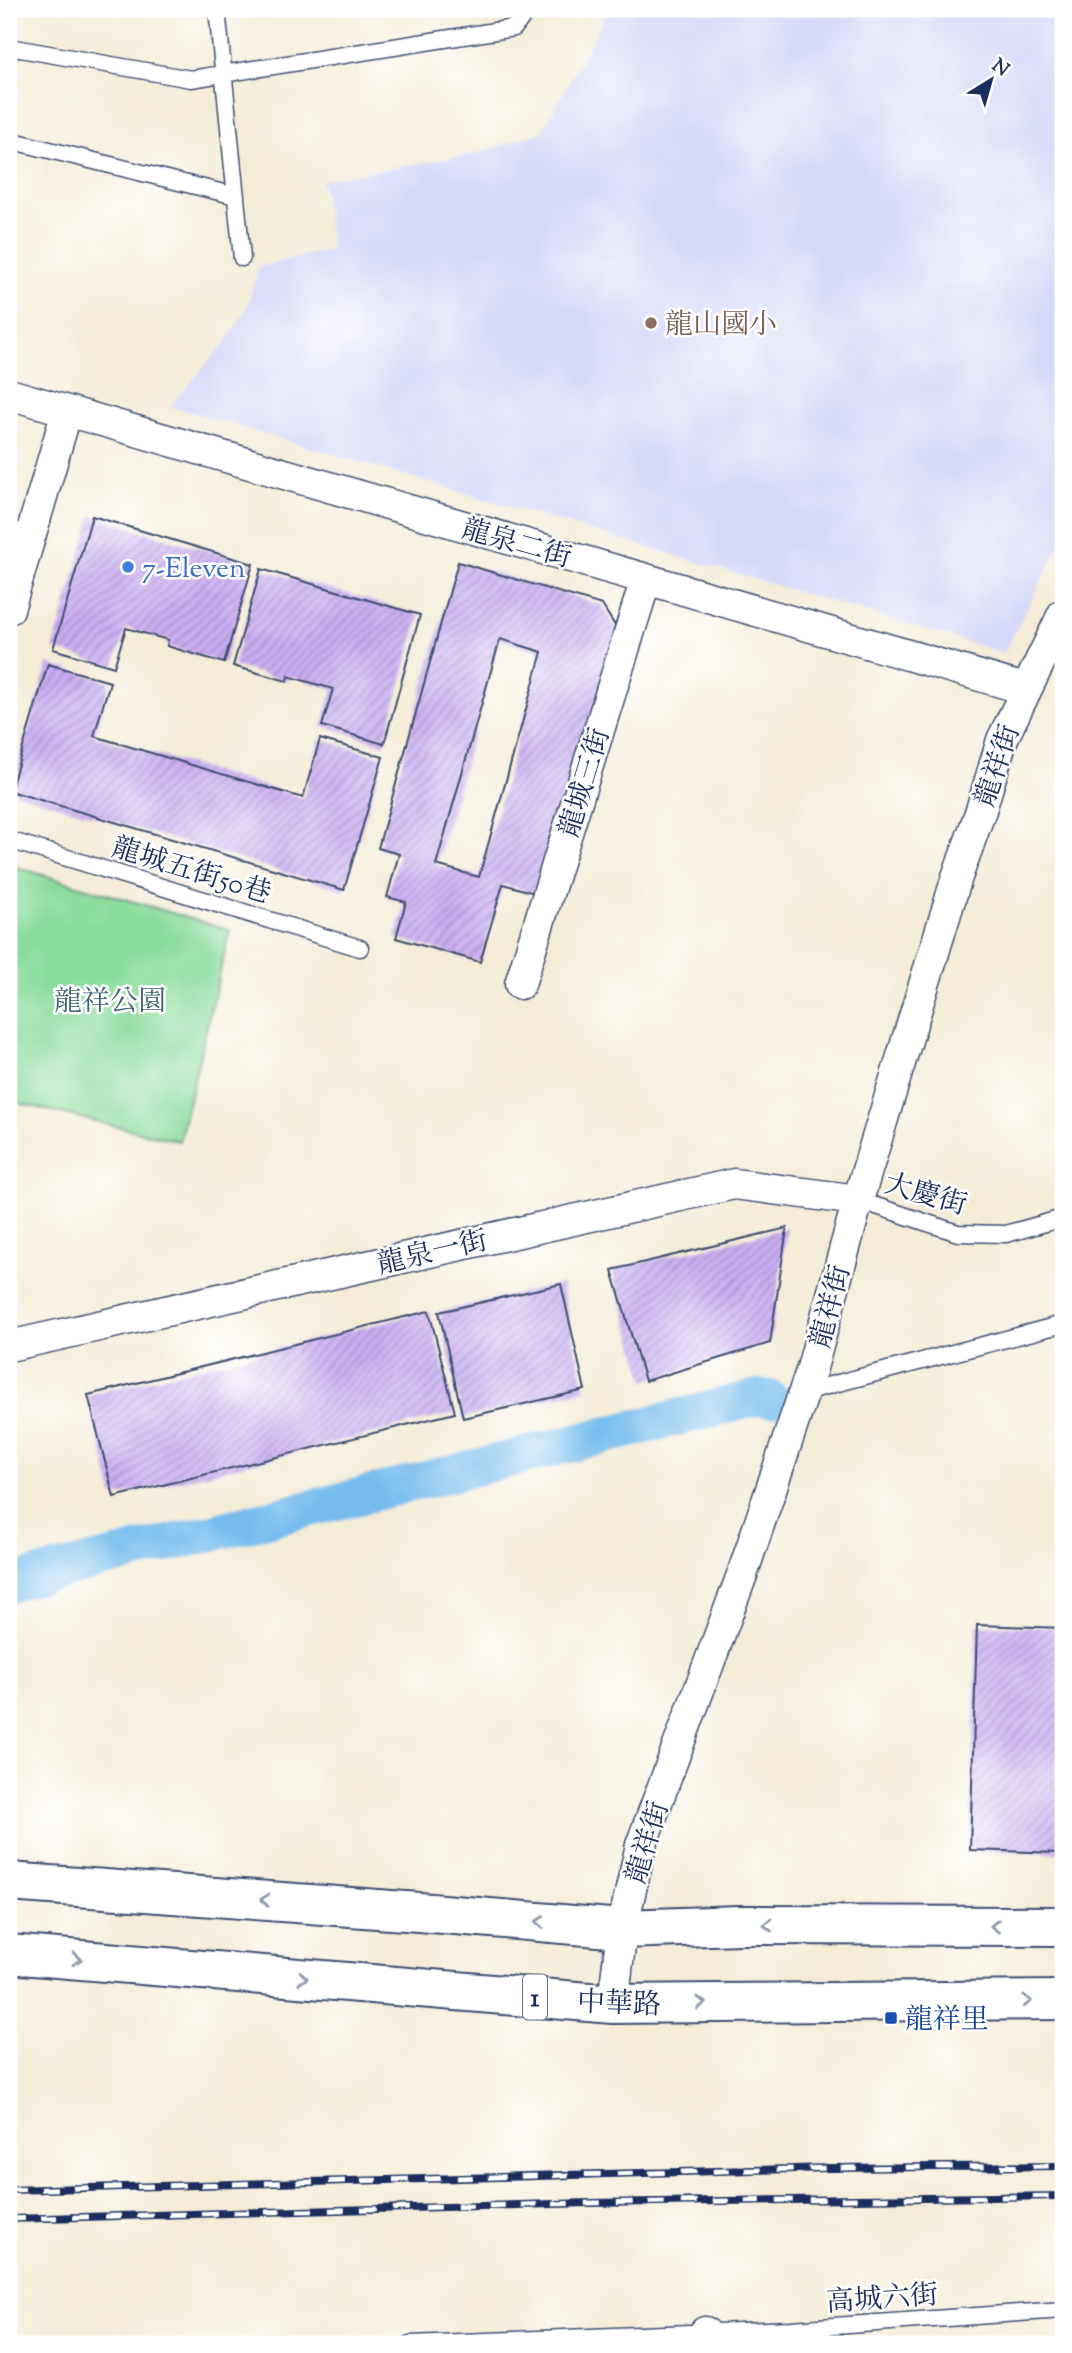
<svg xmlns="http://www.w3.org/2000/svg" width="1072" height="2353" viewBox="0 0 1072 2353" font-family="'Sorts Mill Goudy','Noto Serif TC',serif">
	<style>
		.built { fill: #d5d8f9 }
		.park { fill: #8adb9b; stroke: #52857c; stroke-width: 2 }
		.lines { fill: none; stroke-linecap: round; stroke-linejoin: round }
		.canal { stroke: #75bced; stroke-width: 37 }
		.building { fill: url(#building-hatch); fill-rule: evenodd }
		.lane-casing { stroke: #3c4b70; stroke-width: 19 }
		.street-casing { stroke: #3c4b70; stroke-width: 33 }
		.primary-casing { stroke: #3c4b70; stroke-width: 42 }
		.lane { stroke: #fff; stroke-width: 16 }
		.street { stroke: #fff; stroke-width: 30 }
		.primary { stroke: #fff; stroke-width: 38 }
		.rail-casing { stroke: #1b2f5e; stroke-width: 8 }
		.rail { stroke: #fff; stroke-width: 5; stroke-dasharray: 16; stroke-linecap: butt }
		.oneway { stroke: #8d97ae }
		.education-dot { fill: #8d6e63; stroke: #fff; stroke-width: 2.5 }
		.shop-dot { fill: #3f7fe0; stroke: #fff; stroke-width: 2.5 }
		.transit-dot { fill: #1a4fb4; stroke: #fff; stroke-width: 2.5 }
		.labels { text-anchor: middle; stroke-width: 5; stroke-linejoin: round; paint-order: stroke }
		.shield { fill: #fff; stroke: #5f6d8e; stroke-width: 2 }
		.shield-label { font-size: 26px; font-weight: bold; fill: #1b2f5e }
		.education-label { font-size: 28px; fill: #785e54; stroke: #fff; text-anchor: start }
		.street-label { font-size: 28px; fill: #1b2f5e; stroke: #fff }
		.shop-label { font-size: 28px; fill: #366cbe; stroke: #fff; text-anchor: start }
		.park-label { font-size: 28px; fill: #3c6370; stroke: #fff }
		.transit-label { font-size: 28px; fill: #164399; stroke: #fff; text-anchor: start }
	</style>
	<defs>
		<pattern id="building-hatch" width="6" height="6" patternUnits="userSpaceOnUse" patternTransform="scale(1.75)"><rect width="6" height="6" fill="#c9adf2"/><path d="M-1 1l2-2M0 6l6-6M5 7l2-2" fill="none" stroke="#a28dc7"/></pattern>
	</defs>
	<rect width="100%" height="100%" fill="#fff"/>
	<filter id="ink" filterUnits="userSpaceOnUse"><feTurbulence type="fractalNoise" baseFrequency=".0143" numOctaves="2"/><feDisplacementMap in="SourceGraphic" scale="14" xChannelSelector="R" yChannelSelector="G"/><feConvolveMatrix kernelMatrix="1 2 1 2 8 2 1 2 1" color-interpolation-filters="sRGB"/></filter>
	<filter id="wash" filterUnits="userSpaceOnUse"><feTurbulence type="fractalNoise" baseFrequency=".00686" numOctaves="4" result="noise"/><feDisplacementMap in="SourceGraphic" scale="28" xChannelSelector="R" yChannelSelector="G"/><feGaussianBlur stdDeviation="1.57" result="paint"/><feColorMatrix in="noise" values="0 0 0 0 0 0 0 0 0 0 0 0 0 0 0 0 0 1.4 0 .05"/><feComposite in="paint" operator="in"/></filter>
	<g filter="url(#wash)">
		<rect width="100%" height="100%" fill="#f4ecd7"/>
		<path class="built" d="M609,9h454v530l-59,114 -834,-247 58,-66 20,-34 10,-39 73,-18 -9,-69 153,-26 67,-22z"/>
		<path class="park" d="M9,865l221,65 -51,211 -170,-40z"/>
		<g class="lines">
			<path class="canal" d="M9,1585l8,-4 743,-184 11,2"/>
		</g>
		<g id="blocks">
			<path class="building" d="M92,516l161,48 -29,99 -57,-17 1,-6 -42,-12 -12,39 -61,-18z
				M458,562l144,43 17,27 -77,263 -39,-11 -23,78 -84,-24 10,-36 -19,-5 12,-43 -21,-6zM500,639l42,13 -63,225 -43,-12z
				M261,569l159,46 -36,129 -62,-18 11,-37 -45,-13 -1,5 -54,-15z
				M48,664l62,18 -16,54 209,62 17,-59 63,18 -39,133 -334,-99z
				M787,1228l-17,115 -125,38 -33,-111z
				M561,1284l24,106 -122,28 -24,-106z
				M429,1311l26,102 -341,84 -26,-102z
				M977,1625l86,3 -3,225 -90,-3z"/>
		</g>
	</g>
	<g filter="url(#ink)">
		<use href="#blocks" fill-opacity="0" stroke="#3c4b70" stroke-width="2"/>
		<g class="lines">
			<g class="lane-casing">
				<path id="lane" d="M217,9l25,249
					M9,47l182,32 323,-51 14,-19
					M9,140l227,56
					M9,840l351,108
					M858,1200l100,33 48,1 57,-16
					M804,1392l259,-68
					M410,2344l381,-15 272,-19"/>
			</g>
			<g class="street-casing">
				<path id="street" d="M9,394l1016,295
					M9,609l58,-198
					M520,984l126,-405
					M9,1346l725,-162 124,16
					M613,2004l9,-75 19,-84 101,-270 70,-207 46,-168 99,-323 24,-67 21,-70 61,-126
					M705,2332l1,12"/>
			</g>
			<g class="primary-casing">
				<path id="primary" d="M9,1882l410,30 203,17 118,-4 323,1
					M9,1954l604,50 450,-4"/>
			</g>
			<use href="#lane" class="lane"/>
			<use href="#street" class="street"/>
			<use href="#primary" class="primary"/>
			<g class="rail-casing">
				<path id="rail" d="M9,2190l823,-22 231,-2
					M9,2219l581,-16 473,-7"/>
			</g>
			<use href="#rail" class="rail"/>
		</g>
		<defs><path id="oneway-chevron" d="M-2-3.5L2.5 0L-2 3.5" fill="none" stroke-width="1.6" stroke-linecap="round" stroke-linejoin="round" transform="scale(1.75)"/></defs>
		<g class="oneway">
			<use href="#oneway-chevron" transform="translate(265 1900) rotate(-176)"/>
			<use href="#oneway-chevron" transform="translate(540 1922) rotate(-175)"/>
			<use href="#oneway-chevron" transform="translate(768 1925) rotate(-180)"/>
			<use href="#oneway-chevron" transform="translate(995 1926) rotate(-180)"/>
			<use href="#oneway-chevron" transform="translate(77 1959) rotate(5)"/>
			<use href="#oneway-chevron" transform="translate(303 1978) rotate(5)"/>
			<use href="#oneway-chevron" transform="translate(1027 2001)"/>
			<use href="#oneway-chevron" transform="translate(701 2003) rotate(-1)"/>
		</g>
	</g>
	<circle class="education-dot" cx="651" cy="323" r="7"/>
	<circle class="shop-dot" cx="128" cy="567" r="7"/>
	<rect class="transit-dot" x="884" y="2011" width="14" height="14" rx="3.5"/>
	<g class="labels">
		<rect class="shield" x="523" y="1974.5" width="24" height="45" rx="5"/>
		<g class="shield-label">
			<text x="535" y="2006">1</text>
		</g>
		<g class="education-label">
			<text x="665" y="333">龍山國小</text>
		</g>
		<g class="street-label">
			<text transform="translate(517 542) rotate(16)" y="10">龍泉二街</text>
			<text transform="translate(996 765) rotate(-71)" y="10">龍祥街</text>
			<text transform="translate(583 782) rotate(-73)" y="10">龍城三街</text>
			<text transform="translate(192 869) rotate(17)" y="10">龍城五街50巷</text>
			<text transform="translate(926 1193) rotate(16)" y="10">大慶街</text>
			<text transform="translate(432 1251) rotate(-13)" y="10">龍泉一街</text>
			<text transform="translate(829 1306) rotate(-75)" y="10">龍祥街</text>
			<text transform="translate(646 1842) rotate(-73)" y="10">龍祥街</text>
			<text transform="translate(619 2002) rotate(2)" y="10">中華路</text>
			<text transform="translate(882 2297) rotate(-4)" y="10">高城六街</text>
		</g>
		<g class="shop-label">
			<text x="142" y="577">7-Eleven</text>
		</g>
		<g class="park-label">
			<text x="110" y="1010">龍祥公園</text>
		</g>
		<g class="transit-label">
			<text x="905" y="2028">龍祥里</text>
		</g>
	</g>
	<rect width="1072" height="2353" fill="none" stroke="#fff" stroke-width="35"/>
	<g transform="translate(991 80) rotate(37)" stroke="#ffffff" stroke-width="5" paint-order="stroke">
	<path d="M0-5L12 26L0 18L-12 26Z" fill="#1b2f5e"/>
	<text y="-10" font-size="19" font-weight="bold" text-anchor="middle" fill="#1b2f5e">N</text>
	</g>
</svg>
